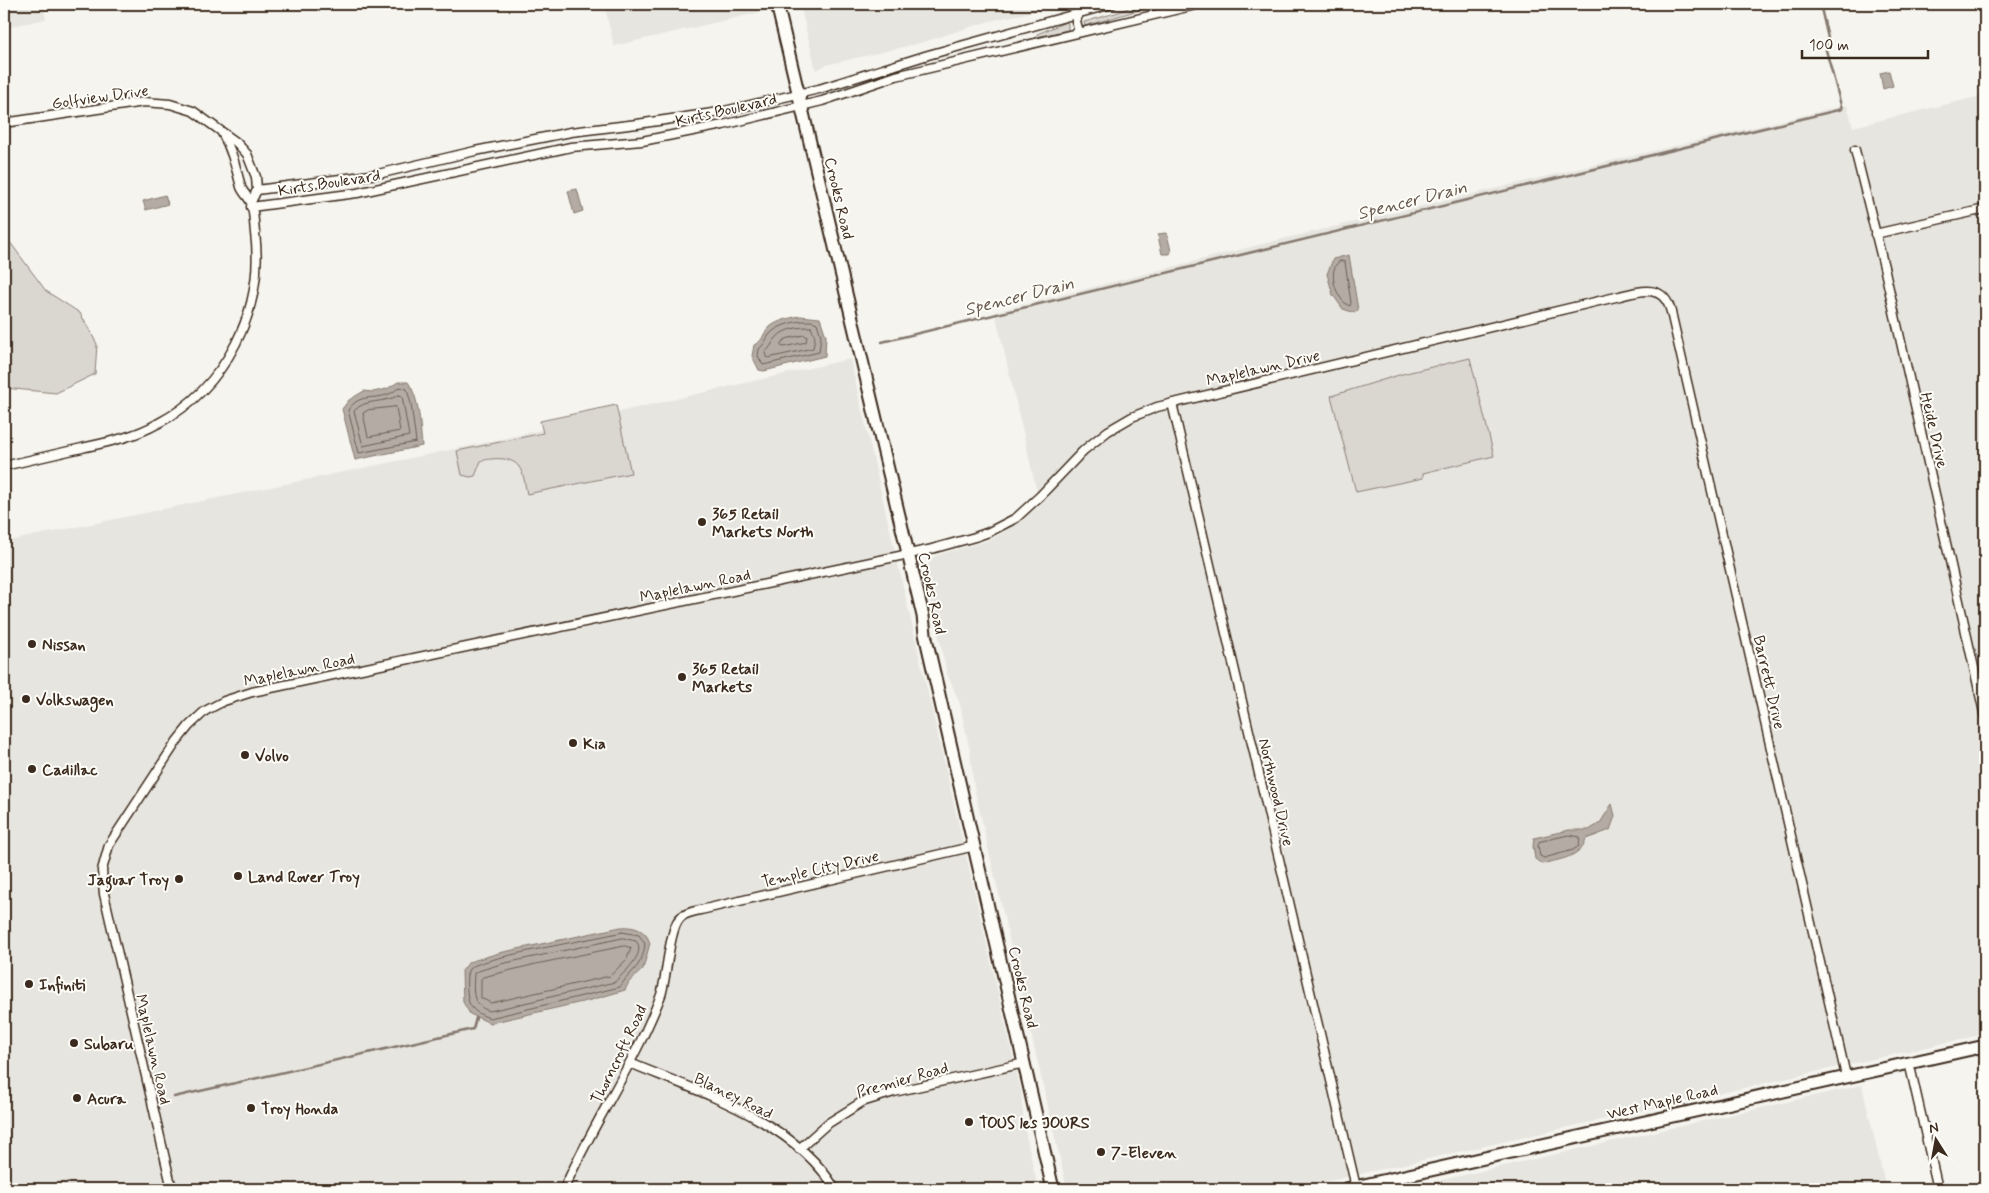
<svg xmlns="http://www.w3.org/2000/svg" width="1989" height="1193" viewBox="0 0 1989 1193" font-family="Mynerve,sans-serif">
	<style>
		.built { fill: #e7e5df }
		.green { fill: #dad6d0; stroke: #8a8077 }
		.water { fill: #b4aca4; stroke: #84786e }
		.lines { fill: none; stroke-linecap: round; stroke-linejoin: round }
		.shore { stroke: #6b5e54; stroke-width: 1 }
		.stream { stroke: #84786e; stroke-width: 2.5 }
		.minor-casing { stroke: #3b2a1e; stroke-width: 11 }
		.secondary-casing { stroke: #3b2a1e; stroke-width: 15 }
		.minor { stroke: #fdfcf7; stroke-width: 8 }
		.secondary { stroke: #fdfcf7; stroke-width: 11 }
		.poi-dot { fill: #3b2a1e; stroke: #fdfcf7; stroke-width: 2 }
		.labels { text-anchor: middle; stroke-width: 4; stroke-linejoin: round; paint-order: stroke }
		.street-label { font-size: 16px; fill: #3b2a1e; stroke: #fdfcf7 }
		.poi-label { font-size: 16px; font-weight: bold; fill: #3b2a1e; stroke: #fdfcf7; text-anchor: start }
		.water-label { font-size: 18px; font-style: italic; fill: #65584d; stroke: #fdfcf7 }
	</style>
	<rect width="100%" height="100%" fill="#f5f4ee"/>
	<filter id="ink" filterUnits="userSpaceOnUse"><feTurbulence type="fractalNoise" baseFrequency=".02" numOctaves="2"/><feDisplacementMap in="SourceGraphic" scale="10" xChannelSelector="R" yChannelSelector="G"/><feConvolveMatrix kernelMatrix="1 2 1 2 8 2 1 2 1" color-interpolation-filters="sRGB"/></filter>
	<g filter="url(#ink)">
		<path class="built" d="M4,4h39l3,15 -42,9z
			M604,4h159l2,7 -151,35z
			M800,4h268l-78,17 -70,22 -94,22 -10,5z
			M1985,95v939l-692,155h-226l-93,-402 -4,-36 -10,-47 -13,-31 -22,-97 -1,-6 7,-11 6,-4 52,-15 16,-9 35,-26 -45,-193 279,-71 573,-136 6,22z
			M850,359l171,732 3,35 14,63h-1034v-647l480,-99z
			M1862,1085l24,104h-484z"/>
		<path class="green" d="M1136,4h23l-74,22 -1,-4 35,-10z
			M1066,22l2,1v7l-32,7 1,-3z
			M4,234l42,57 34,22 17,31 -2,30 -39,19 -52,-5z
			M1470,358l24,98 -71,17v5l-67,14 -25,-96 71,-22z
			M616,405l15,68 -104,21c-2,-8 -3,-21 -8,-27 -7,-11 -28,-9 -38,-6l-6,15 -5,1 -8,-2 -5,-24 86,-18 -3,-12z"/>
		<path class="water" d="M1889,71l4,15 -10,3 -3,-16z
			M577,189l6,22 -9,3 -6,-23z
			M165,195l3,9 -22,6 -3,-9z
			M1165,233l2,1 4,17 -1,3h-8l-4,-18 1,-2z
			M1349,255l9,55 -3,3 -12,-4 -10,-14 -6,-21 6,-15z
			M800,316l20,2 6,18 -1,20 -61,15 -5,-1 -7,-14 2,-11c10,-5 7,-8 13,-15 7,-9 22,-12 33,-14z
			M398,382h10c12,17 12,44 14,64l-67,14 -13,-51 7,-9 15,-9 9,1 14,-3z
			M1612,804l3,12 -5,14 -24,9c-6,19 -26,20 -44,25l-7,-5 -2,-13 1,-8 35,-8h20l11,-7z
			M621,927c14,-1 25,3 29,16l-7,26 -14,13 -4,8 -34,10 -101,23 -20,-9 -7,-12 -1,-31 7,-9 30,-9z"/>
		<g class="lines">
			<path class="shore" d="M1340,261l5,1 6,41 -1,3c-14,-5 -24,-37 -10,-45z
				M800,321h12l5,2 4,13 -2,16 -56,13 -5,-9 1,-7c7,-6 6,-9 11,-15 7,-8 20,-11 30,-13z
				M811,327l4,10 -2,11 -45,10 -2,-1 -1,-5c6,-4 7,-10 12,-15 8,-9 23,-10 34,-10z
				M805,335l2,2 -1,5 -22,5 -3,-1v-3l5,-4z
				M400,387l7,2 4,15 5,38 -57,11 -11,-43c13,-18 24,-9 41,-16 4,-1 7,-5 11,-7z
				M399,395l3,1 7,40 -46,10 -9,-35c11,-13 31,-7 45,-16z
				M396,407l4,24 -32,6 -5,-24 5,-3z
				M1569,835l11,2 -1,9 -6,4 -29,8 -4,-2 -2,-10 1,-4z
				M622,932l17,3 6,9c-3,25 -14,25 -25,43l-130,31c-10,-3 -20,-8 -22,-19 -1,-6 -3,-24 1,-30 8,-11 131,-31 153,-37z
				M623,938l13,3c11,13 -13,32 -21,41l-125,29c-19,-5 -17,-20 -16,-37l1,-2 26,-8z
				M625,946l6,2 -4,11 -17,17 -119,27 -10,-5v-19l2,-2 53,-13z"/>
			<path class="stream" d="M882,342l960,-233 -16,-59 2,-12 -8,-34
				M174,1097l299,-68 3,-11"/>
			<g class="minor-casing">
				<path id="minor" d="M1079,13l-3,8 3,11
					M4,123l140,-21 26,2 23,7 43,31 11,12 9,23 1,13 -6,12
					M1855,150l30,121 100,446
					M257,190l121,-16 97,-23 96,-19 66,-8 83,-12 99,-23 109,-34 184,-51
					M251,207l106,-14 214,-46 71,-6 81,-16 99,-24 74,-25 304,-72
					M1875,234l110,-25
					M1172,403l184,784
					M4,466c26,-6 52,-12 78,-18 26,-6 52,-11 75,-24 69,-36 108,-114 98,-191 -1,-9 -1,-21 -4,-30 -2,-6 -8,-10 -10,-16 -5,-19 -9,-37 -19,-54
					M1909,1062l29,127
					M630,1063c69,29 165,58 205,126
					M799,1149l28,-25 35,-22 32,-10 131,-29
					M172,1189l-68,-295 -2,-24 7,-25 68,-104 12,-15 16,-15 19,-10 28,-9 676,-142 47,-13 14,-5 27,-14 24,-22 44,-46 24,-19 24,-14 25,-10 463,-111c23,-6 44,-12 51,16l175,764
					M564,1189c29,-66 71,-126 97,-194 6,-18 8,-66 19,-77 6,-6 17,-7 25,-9l270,-63"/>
			</g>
			<g class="secondary-casing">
				<path id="secondary" d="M777,4l146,612 2,18 128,555
					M1346,1189l639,-143"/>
			</g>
			<use href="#minor" class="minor"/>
			<use href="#secondary" class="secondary"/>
		</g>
	</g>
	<g class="poi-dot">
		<circle cx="702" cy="522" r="5"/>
		<circle cx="32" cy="644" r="5"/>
		<circle cx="682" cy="677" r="5"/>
		<circle cx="26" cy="699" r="5"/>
		<circle cx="573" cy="743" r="5"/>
		<circle cx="245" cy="755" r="5"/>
		<circle cx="32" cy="769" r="5"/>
		<circle cx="238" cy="876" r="5"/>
		<circle cx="179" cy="879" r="5"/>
		<circle cx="29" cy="984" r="5"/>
		<circle cx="74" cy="1043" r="5"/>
		<circle cx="77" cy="1098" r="5"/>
		<circle cx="251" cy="1108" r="5"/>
		<circle cx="969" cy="1122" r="5"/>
		<circle cx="1101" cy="1152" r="5"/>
	</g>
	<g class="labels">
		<g class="street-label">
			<text transform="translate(100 96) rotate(-8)" y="6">Golfview Drive</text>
			<text transform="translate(726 109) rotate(-13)" y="6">Kirts Boulevard</text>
			<text transform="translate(329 182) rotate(-9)" y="6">Kirts Boulevard</text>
			<text transform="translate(840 198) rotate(77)" y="6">Crooks Road</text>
			<text transform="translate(1263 367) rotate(-13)" y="6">Maplelawn Drive</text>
			<text transform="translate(1935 430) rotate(77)" y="6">Heide Drive</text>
			<text transform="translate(695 585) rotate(-12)" y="6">Maplelawn Road</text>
			<text transform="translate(933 593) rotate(78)" y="6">Crooks Road</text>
			<text transform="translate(299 669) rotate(-12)" y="6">Maplelawn Road</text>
			<text transform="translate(1770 682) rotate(77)" y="6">Barrett Drive</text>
			<text transform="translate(1277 792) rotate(77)" y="6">Northwood Drive</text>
			<text transform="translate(820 868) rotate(-13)" y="6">Temple City Drive</text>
			<text transform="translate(1024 987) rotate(77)" y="6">Crooks Road</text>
			<text transform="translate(154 1049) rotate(77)" y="6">Maplelawn Road</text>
			<text transform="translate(618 1054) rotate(-64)" y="6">Thorncroft Road</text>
			<text transform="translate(902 1079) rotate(-16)" y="6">Premier Road</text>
			<text transform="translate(734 1095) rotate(26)" y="6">Blaney Road</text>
			<text transform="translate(1662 1101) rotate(-13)" y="6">West Maple Road</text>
		</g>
		<g class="poi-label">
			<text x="712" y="519">365 Retail<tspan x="712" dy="18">Markets North</tspan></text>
			<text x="42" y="650">Nissan</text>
			<text x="692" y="674">365 Retail<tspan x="692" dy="18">Markets</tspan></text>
			<text x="36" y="705">Volkswagen</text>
			<text x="583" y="749">Kia</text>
			<text x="255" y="761">Volvo</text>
			<text x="42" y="775">Cadillac</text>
			<text x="248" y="882">Land Rover Troy</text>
			<text x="169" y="885" text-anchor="end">Jaguar Troy</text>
			<text x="39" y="990">Infiniti</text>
			<text x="84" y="1049">Subaru</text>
			<text x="87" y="1104">Acura</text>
			<text x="261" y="1114">Troy Honda</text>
			<text x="979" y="1128">TOUS les JOURS</text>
			<text x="1111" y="1158">7-Eleven</text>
		</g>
		<g class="water-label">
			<text transform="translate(1412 200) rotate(-14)" y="6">Spencer Drain</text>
			<text transform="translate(1019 296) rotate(-14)" y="6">Spencer Drain</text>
		</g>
	</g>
	<rect width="1989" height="1193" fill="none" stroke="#fdfcf7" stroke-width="20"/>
	<rect x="10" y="10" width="1969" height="1173" fill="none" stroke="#3b2a1e" stroke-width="2" filter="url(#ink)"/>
	<g transform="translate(1936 1140) rotate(349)" stroke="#fdfcf7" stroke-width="4" paint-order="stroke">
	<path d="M0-4L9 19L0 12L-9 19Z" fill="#3b2a1e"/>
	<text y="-8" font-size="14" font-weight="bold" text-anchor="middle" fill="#3b2a1e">N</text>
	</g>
	<path d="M1802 50v8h126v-8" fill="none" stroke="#3b2a1e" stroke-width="2.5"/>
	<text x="1809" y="50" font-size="15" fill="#3b2a1e" stroke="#fdfcf7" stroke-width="4" paint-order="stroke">100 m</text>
</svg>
